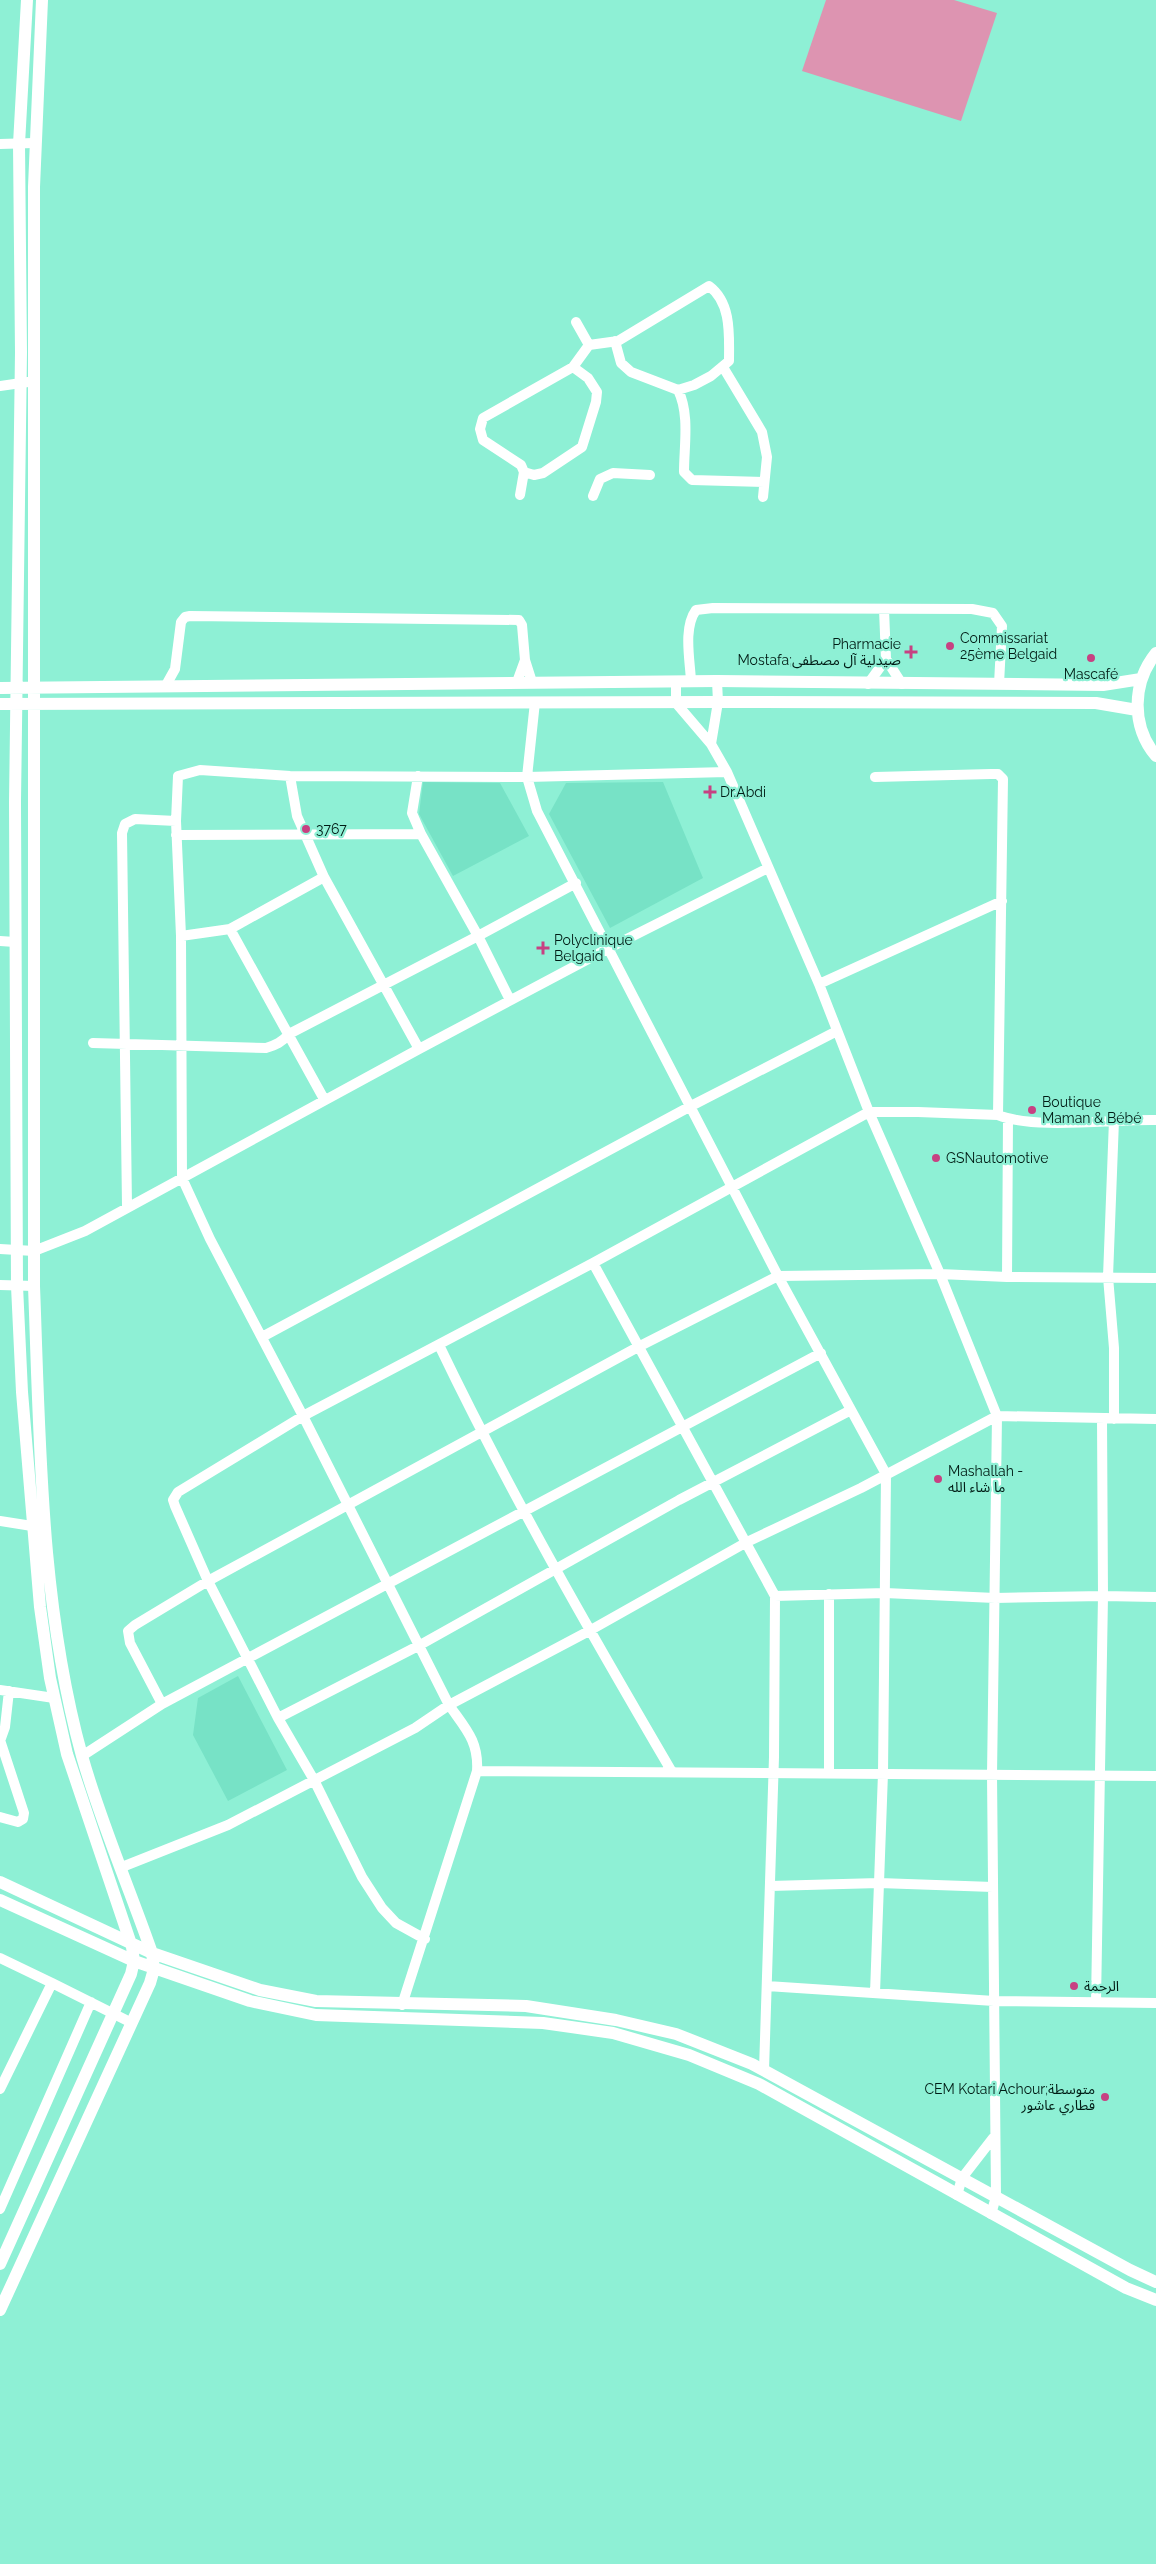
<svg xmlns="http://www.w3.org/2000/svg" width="1156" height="2564" viewBox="0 0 1156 2564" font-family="Raleway,'Noto Sans Arabic',sans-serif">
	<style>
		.built { fill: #77e2c6 }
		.green { fill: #dd94b1 }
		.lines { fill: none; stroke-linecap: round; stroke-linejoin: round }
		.minor { stroke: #fff; stroke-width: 10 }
		.major { stroke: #fff; stroke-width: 12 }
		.poi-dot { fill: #c74182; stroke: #8ef0d5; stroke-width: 2 }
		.labels { text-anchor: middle; stroke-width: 4.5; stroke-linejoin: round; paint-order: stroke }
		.poi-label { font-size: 14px; fill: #001c15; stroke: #8ef0d5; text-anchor: start }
	</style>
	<rect width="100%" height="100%" fill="#8ef0d5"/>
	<path class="built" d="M423,782l77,1 29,53 -76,40 -34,-62z
		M663,782l40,96 -93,50 -61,-114 17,-31z
		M238,1676l49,94 -59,31 -35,-66 5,-37z"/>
	<path class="green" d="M826,0h128l43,13 -36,108 -159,-50z"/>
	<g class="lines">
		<path class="minor" d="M0,144l34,-1
			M576,322l13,23
			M723,367l39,65 5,25 -4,40
			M0,386l28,-4
			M678,390c12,24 6,56 6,82l8,8 72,2
			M524,472l10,3 9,-2 39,-26 14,-45 1,-10 -9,-14 -15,-11
			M520,495l4,-23 -3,-7 -38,-25 -3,-11 3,-11 90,-51 16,-22 29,-4 91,-55c23,17 20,50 20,75l-18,15 -17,9 -16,5 -47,-18 -10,-9 -6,-22
			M593,496l7,-17 13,-6 37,2
			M884,609l2,50
			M676,681v22l35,41 16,28 92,212 50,128 71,162 57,142 -5,359 4,422 -5,17
			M691,681c-1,-21 -8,-53 5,-71l17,-2 259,1 21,4 9,13 -3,58
			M517,682l8,-22
			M868,684l18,-25 16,25
			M165,687l10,-18 6,-47 4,-5 5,-1 329,4 3,5 3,35 7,22
			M535,702l-8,75 10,34 241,465 108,198 -3,299 -8,220
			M711,744l7,-42 -1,-21
			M290,776l7,40 27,61 95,172
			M418,776l-6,37 9,21 57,102 32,64
			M875,777l116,-3h7l5,5 -5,336
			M176,835l245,-1
			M230,929l94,170
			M181,936l49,-7 94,-52
			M0,941l15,1
			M819,984l183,-83
			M93,1043l173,5c10,-3 16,-6 23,-14l189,-98 98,-53
			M127,1206l-5,-373 3,-9 10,-5 41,2
			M0,1249l34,2 51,-20 334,-182 190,-101 159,-80
			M593,1263l182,333 -1,161 -10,313
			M1007,1277l1,-158
			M0,1285l34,1
			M262,1337l429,-231 146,-75
			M439,1345c70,146 151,287 233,427
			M1114,1419v-71l-6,-71 6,-157
			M0,1521l32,5
			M829,1594v178
			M775,1596l110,-3 110,5 108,-2 53,1
			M0,1690l54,8
			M162,1704l-32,-61 -2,-12 7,-6 73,-44 430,-234 140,-71 162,-2 67,3 149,1
			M278,1718l142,-73 259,-145 172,-90
			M0,1741l5,-14 4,-36
			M82,1756l80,-52 659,-351
			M477,1771l679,5
			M0,1817l18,5 5,-3 1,-6 -24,-73
			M122,1867l106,-42 187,-97 34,-23 140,-74 158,-89 114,-54 136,-72 159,3
			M770,1886l109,-3 114,4
			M425,1939l-29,-16 -14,-15 -20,-31 -48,-97 -36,-62 -70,-137 -33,-75 -2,-6 5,-8 125,-76 290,-153 276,-151h49l80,3c37,15 115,4 158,5
			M0,1958l52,25 -52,106
			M52,1983l80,40
			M767,1986l227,15 162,2
			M1096,2002l7,-406 -1,-178
			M402,2005l75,-234c2,-30 -12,-43 -28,-66l-146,-289 -93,-177 -28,-61 -1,-242 -5,-115 2,-45 22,-6 90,6 237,1 200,-5
			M957,2195l5,-17 31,-40
			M0,2209l91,-207"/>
		<path class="major" d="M1156,653c-24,30 -25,73 0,103
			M0,688l717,-7 386,4 38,-6
			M0,704l718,-2 378,1 41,7
			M0,1882l152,71 108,37 56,11 210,5 90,14 60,14 76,30 378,206 26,12
			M0,1900l134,61 116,40 66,14 227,8 70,10 76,22 70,29 367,204 30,12
			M0,2264l131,-290 3,-13 -2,-14 -65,-193 -17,-76 -10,-71 -18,-215 -5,-106 -2,-484 6,-450 -2,-208 8,-144
			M0,2310l150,-327 4,-14 -2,-16c-23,-66 -51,-130 -70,-197 -42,-152 -42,-314 -48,-470v-1099l8,-187"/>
	</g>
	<g class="poi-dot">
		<circle cx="950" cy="646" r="5"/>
		<path d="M908.5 644.5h5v5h5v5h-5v5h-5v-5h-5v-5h5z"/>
		<circle cx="1091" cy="658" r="5"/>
		<path d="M707.5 784.5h5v5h5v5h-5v5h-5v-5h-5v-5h5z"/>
		<circle cx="306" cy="829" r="5"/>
		<path d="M540.5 940.5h5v5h5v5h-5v5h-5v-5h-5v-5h5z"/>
		<circle cx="1032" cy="1110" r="5"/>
		<circle cx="936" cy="1158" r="5"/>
		<circle cx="938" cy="1479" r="5"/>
		<circle cx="1074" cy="1986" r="5"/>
		<circle cx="1105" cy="2097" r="5"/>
	</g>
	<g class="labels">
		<g class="poi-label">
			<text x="960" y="643">Commissariat<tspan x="960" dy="16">25ème Belgaid</tspan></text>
			<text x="901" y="649" text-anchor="end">Pharmacie<tspan x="901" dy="16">Mostafa;صيدلية آل مصطفى</tspan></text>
			<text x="1091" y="679" text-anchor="middle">Mascafé</text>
			<text x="720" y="797">Dr.Abdi</text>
			<text x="316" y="834">3767</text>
			<text x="554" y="945">Polyclinique<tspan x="554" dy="16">Belgaid</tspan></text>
			<text x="1042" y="1107">Boutique<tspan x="1042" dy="16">Maman &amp; Bébé</tspan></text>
			<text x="946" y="1163">GSNautomotive</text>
			<text x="948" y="1476">Mashallah -<tspan x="948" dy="16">ما شاء الله</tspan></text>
			<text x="1084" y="1991">الرحمة</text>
			<text x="1095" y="2094" text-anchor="end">CEM Kotari Achour;متوسطة<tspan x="1095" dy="16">قطاري عاشور</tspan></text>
		</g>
	</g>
</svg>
